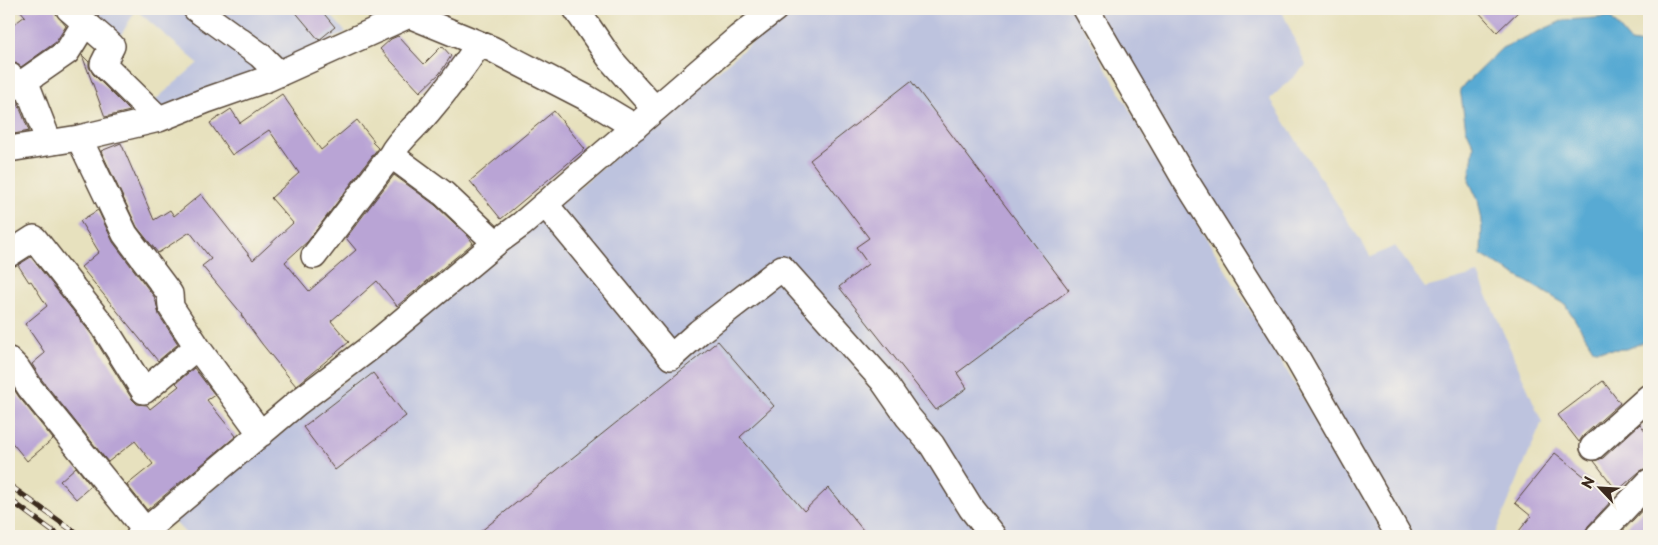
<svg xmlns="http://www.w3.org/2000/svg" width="1658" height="545" viewBox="0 0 1658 545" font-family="'Playpen Sans',sans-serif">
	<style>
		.industrial { fill: #bdc3de }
		.water { fill: #58aad3; stroke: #4a6a78 }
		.building { fill: #b9a4d5 }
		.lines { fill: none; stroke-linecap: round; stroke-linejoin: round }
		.minor-casing { stroke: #554536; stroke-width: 28 }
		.minor { stroke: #fff; stroke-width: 25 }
		.rail-casing { stroke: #3b2a1e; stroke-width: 5.5 }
		.rail { stroke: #f7f3e8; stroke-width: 4; stroke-dasharray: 11; stroke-linecap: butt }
	</style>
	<rect width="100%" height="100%" fill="#f7f3e8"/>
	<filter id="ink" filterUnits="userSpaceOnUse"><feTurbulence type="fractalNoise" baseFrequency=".02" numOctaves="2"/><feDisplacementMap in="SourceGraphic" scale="10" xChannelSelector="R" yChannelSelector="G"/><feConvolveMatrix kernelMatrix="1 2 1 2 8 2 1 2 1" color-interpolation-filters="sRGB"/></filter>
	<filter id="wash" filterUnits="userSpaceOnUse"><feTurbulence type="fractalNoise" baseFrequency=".0096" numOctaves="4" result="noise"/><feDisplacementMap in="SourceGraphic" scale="20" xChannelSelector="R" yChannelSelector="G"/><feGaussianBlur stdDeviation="1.12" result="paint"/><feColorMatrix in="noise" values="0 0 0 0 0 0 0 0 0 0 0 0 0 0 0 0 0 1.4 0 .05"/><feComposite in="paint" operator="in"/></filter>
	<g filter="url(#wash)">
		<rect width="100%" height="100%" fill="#e7e1be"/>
		<path class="industrial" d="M76,9h106l83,60 -108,42 -4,-9 45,-39 -62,-53 -21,35z
			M210,9h115l21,23 -65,34z
			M792,9h281l69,123 245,404h-1199l-14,-15 324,-266z
			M1094,9h187l25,56 -36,34 101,158 24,-11 30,42 53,-14 64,148 -48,114h-86z"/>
		<path class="water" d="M1610,17l21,25 18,3v295l-22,9 -33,1 -29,-46 -84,-49 1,-34 -4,-21 -9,-19 5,-35 -8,-17 -6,-40 42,-41 62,-28z"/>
		<g id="blocks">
			<path class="building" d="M19,9h36l1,5 10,12 -10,16 -35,25 -6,-5h-6v-34l16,-12z
				M293,9h27l15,18 -16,13z
				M1476,9h45l-24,23z
				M398,36l26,28 18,-18 9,10 -11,17 -20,19 -40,-43 11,-10z
				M82,55l7,7v5l4,7 37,37 -25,6z
				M911,81l158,209 -112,83 10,15 -31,22 -97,-123 29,-23 -12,-17 13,-9 -59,-78z
				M282,94l39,56 36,-30 17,21 -2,1 6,6 -70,93 -23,21 24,29 47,-41 -10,-12 48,-63 41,30 32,30 6,8 -76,63 -20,-25 -46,40 18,21 -53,44 -34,-42 -21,-29 1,-1 -40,-48 9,-7 -21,-27 -32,21 -21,-26 -36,-76 20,-8 33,77 16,-10 4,6 27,-22 52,66 40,-37 -22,-25 28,-25 -30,-43 -37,25 -22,-32 21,-14 9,14z
				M9,96l8,5 12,30 -15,3 -5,-12z
				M554,111l31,38 -84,70 -31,-38z
				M98,210l15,32 42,56 -1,1 2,3 3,13 19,29 -20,17 -77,-94 18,-15 -19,-31z
				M31,257l61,78 40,64 5,5 10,1 3,4 29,-23 -3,-3 18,-15 21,27 -8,5 29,36 -89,74 -20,-25 26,-21 -18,-23 -27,21 -66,-82 -10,-16 13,-11 -20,-29 22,-18 -16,-25 -2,1 -11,-17z
				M718,341l56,65 -34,31 64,74 24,-23 40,48h-393z
				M373,373l33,43 -71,54 -32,-43z
				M1603,381l17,22 -37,33 -4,6 -21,-27z
				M9,382l10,15 34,42 -26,22 -18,-22z
				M1640,424l9,12v30l-10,6 -22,19 -23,-30 9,-3z
				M1555,453l58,46 -25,27 -4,10h-69l16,-20 -16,-13z
				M76,467l15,19 -15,13 -16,-18z
				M1649,503v33h-31z"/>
		</g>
	</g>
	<g filter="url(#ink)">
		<use href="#blocks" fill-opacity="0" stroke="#554536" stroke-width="1"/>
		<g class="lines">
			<g class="minor-casing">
				<path id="minor" d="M69,9l43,37 -9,18 56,55
					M196,9l64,46 19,19
					M576,9l35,51 44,49
					M1086,9l98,169 109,173 106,185
					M479,44c-16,24 -33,47 -52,69 -12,15 -27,25 -36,42l53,39 52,49
					M10,76l8,10 10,2 21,54
					M18,86l49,-34 18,-29
					M79,138l46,96 45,60 1,13 29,44 61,83
					M9,149l70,-11 80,-19 48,-19 60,-21 142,-64 83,34 93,48 50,30
					M545,204l126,153 28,-25 83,-64 101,113 25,36 24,28 39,63 22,28
					M9,254l25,-16 70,89 40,64 53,-44
					M314,256l77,-101
					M9,360l8,8 13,20 115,142
					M1593,447l56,-50
					M139,536l158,-133 74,-56 125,-104 26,-19 217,-187 36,-28
					M1598,536l51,-54"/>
			</g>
			<use href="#minor" class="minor"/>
			<g class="rail-casing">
				<path id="rail" d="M9,485l71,51
					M9,499l50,37"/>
			</g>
			<use href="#rail" class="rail"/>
		</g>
	</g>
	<rect width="1658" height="545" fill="none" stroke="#f7f3e8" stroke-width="30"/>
	<g transform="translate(1600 488) rotate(295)" stroke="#f7f3e8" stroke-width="4" paint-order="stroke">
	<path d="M0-4L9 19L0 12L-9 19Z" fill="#3b2a1e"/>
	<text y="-8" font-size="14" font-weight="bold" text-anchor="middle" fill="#3b2a1e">N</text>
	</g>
</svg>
